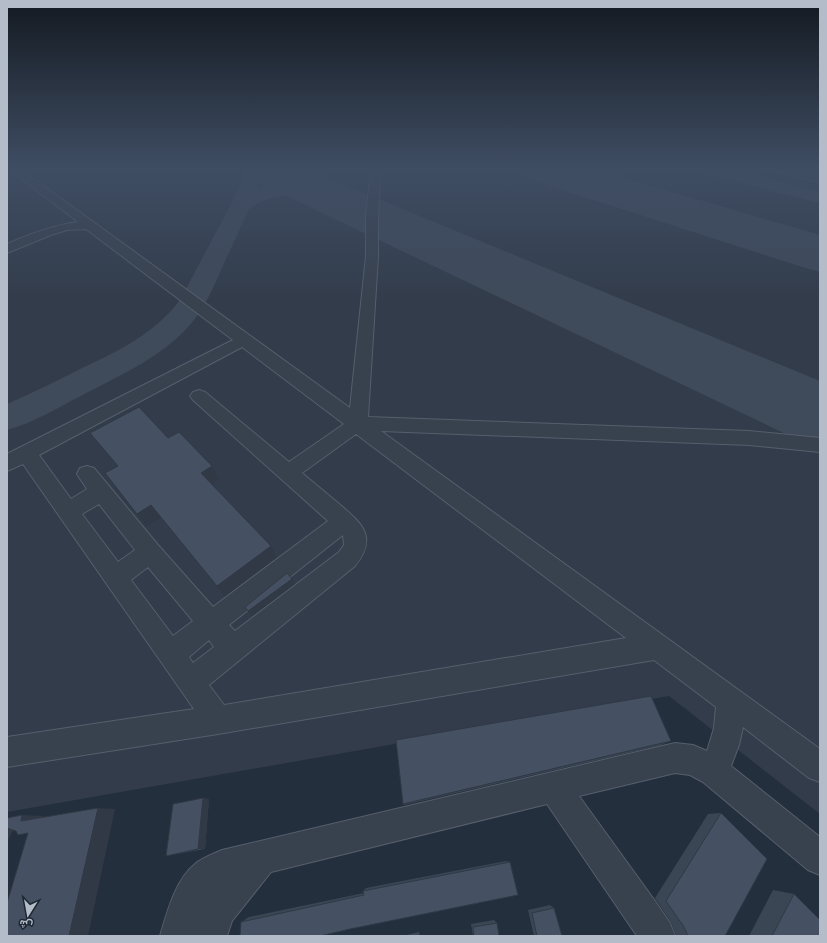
<svg xmlns="http://www.w3.org/2000/svg" width="827" height="943" viewBox="0 0 827 943" font-family="'Titillium Web',Vazirmatn,sans-serif">
	<style>
		.airport { fill: #323c4b }
		.lines { fill: none; stroke-linecap: round; stroke-linejoin: round }
		.taxiway { fill: #3f4a5a; fill-rule: evenodd }
		.runway { fill: #3f4a5a; fill-rule: evenodd }
		.minor-casing { stroke: #565f6c; stroke-width: 2 }
		.minor { fill: #38414e; fill-rule: evenodd }
		.wall { fill: #3b4654 }
		.shaded-wall { fill: #303945 }
		.building { fill: #455162; stroke: #303945 }
	</style>
	<rect width="100%" height="100%" fill="#242f3e"/>
	<path class="airport" d="M7,169h813v645l-151,-118 -662,116z"/>
	<g class="lines">
		<path class="taxiway" d="M247,169h18l-8,20c22,-7 46,-7 68,-1l3,4 -3,4c-9,2 -16,1 -25,0 -19,-2 -36,2 -51,13 -9,20 -19,41 -28,61 -8,18 -15,35 -27,50 -28,36 -74,55 -113,76 -24,12 -48,27 -74,34v-26c25,-11 50,-23 75,-36 37,-17 73,-35 98,-68l50,-94z
			M549,169h66l1,1 -3,4 -28,6 -36,-4 -2,-4z
			M700,169h30l90,22v12l-117,-30z
			M620,317l200,66v23l-123,-41 -87,-33 -4,-6 4,-6z"/>
		<path class="runway" d="M244,169h62l514,212v64l-30,-9 -539,-257z
			M522,169h71l227,66v37l-21,-6 -270,-87z"/>
		<g class="minor-casing">
			<path id="minor" d="M9,169h11l330,239 16,-152v-40l5,-47h10l-3,47v40l-10,161 381,14 71,7v14l-71,-7 -368,-14 439,318v33l-11,-4 -66,-51 -4,18 -8,21 89,71v38l-12,-5 -105,-88 -13,-7 -15,-2 -96,23 76,105 15,22 5,13h-38l-90,-132 -276,68 -39,49 -5,15h-67c7,-23 15,-56 35,-72 7,-6 18,-10 27,-14l453,-107 18,2 14,6 7,-23 2,-21 -62,-47 -436,74 -211,33v-30l187,-28 -171,-245 -16,7v-17l226,-114 -147,-111 -19,1 -16,5 -44,18v-9c23,-10 46,-19 71,-22zM242,347l102,77 -55,38 -84,-70 -6,-2 -6,2 -3,4 3,4 135,121 -115,86 -55,-62 -64,-77 -7,-2 -7,2 -3,6 10,15 -16,10 -32,-44zM356,434l270,204 -402,67 -15,-20 146,-119c24,-30 6,-43 -17,-63 -12,-10 -24,-20 -36,-30zM99,504l36,46 -17,12 -36,-48zM343,535l1,10 -5,7 -104,79 -6,-6zM148,567l45,54 -20,15 -42,-56zM209,640l5,7 -21,16 -4,-6z
				M773,169h16l31,7v6l-45,-11z"/>
		</g>
		<use href="#minor" class="minor"/>
	</g>
	<path class="wall" d="M671,741l-13,5 -254,59 -1,-1z
		M209,799l-4,50 -39,7z
		M721,813l4,123h-49v-1l-5,-13 -16,-24 53,-84z
		M506,861l4,1 -160,67 -109,-7 8,-5 115,-24 -1,-2 3,-3z
		M773,890l21,4 26,42h-71z
		M550,905l4,3 8,28h-28l-6,-26z
		M494,920l3,3 2,13h-26l-2,-12z
		M419,932l1,4h-18z"/>
	<path class="shaded-wall" d="M212,466l7,13 -10,7 -8,-13z
		M151,505l10,12 -14,9 -10,-12z
		M271,546l6,11 -52,39 -8,-10z
		M292,579l3,5 -43,32 -4,-5z
		M203,798l6,1 -4,50h-7z
		M98,808l17,1 -27,127h-19z
		M22,815l21,1 -1,5h-21z
		M7,827h18l-12,4 -5,9h-1z"/>
	<path class="building" d="M139,407l29,31 11,-6 33,34 -11,7 70,73 -54,40 -66,-81 -14,9 -32,-41 13,-7 -28,-33z
		M287,573l5,6 -44,32 -3,-4z
		M651,696l20,45 -268,63 -7,-64z
		M203,798l-5,51 -32,7 7,-52z
		M98,808l-29,128h-62v-33l21,-70 -10,2 -2,-4 -9,-3v-10l15,-3 -1,6z
		M721,813l46,46 -42,77h-37l-4,-9 -18,-26z
		M510,862l8,33 -168,34 -30,7h-80l1,-14 123,-27 -1,-4z
		M794,894l26,26v16h-48z
		M554,908l8,28h-25l-5,-23z
		M497,923l2,13h-25l-1,-9z"/>
	<linearGradient id="sky" x2="0" y2="1"><stop stop-color="#141a22"/><stop offset="0.56" stop-color="#3f4d63"/><stop offset="1" stop-color="#3f4d63" stop-opacity="0"/></linearGradient>
	<rect width="827" height="301" fill="url(#sky)"/>
	<rect width="827" height="943" fill="none" stroke="#b4bcc9" stroke-width="16"/>
	<g transform="translate(28 915) rotate(191)" stroke="#1d2633" stroke-width="3" paint-order="stroke">
	<path d="M0-3L7 15L0 10L-7 15Z" fill="#b4bcc9"/>
	<text y="-6" font-size="11" font-weight="bold" text-anchor="middle" fill="#b4bcc9">ش</text>
	</g>
</svg>
